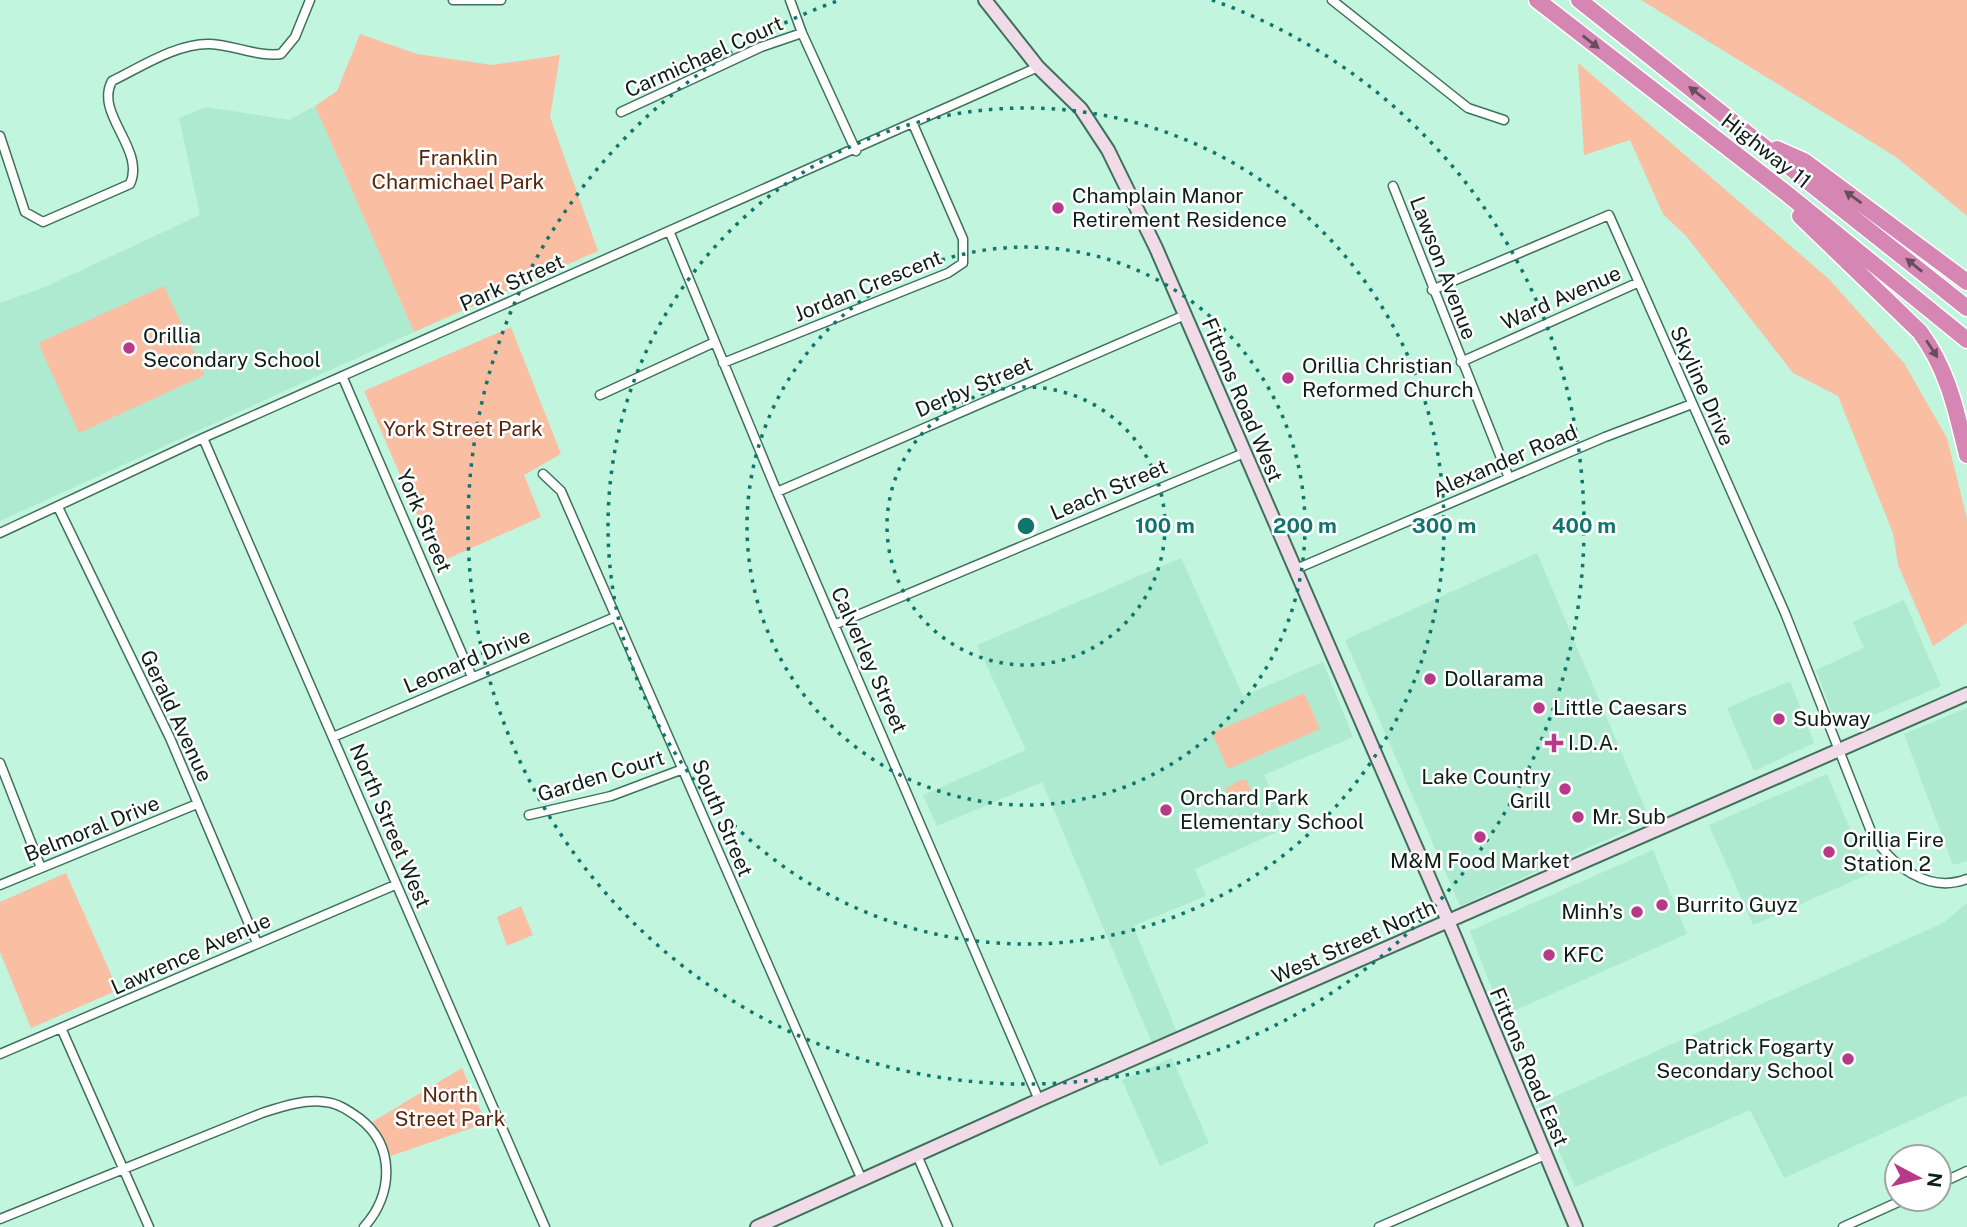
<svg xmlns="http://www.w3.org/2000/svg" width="1967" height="1227" viewBox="0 0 1967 1227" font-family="'Public Sans',sans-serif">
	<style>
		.built { fill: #aeeacf }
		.green { fill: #fabea3 }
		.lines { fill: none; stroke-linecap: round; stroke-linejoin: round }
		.street-casing { stroke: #40705c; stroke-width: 11 }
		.secondary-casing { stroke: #40705c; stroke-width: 16 }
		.highway-casing { stroke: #fff; stroke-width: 19 }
		.street { stroke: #fff; stroke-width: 8 }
		.secondary { stroke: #f2dbe8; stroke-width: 12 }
		.highway { stroke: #d586b2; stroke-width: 16 }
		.oneway { fill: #664e5d }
		.ring { fill: none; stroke: #0f766e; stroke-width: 3.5; stroke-dasharray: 3.5 7 }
		.poi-dot { fill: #b73a89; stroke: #fff; stroke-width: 2.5 }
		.labels { text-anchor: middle; stroke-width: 5; stroke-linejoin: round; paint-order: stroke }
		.street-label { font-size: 21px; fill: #0c2018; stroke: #fff }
		.park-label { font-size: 21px; fill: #56270e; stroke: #fff }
		.poi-label { font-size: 21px; fill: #0c2018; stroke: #fff; text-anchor: start }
		.centre { fill: #0f766e; stroke: #fff; stroke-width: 3.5 }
		.ring-label { font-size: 21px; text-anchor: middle; font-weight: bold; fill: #0f766e; stroke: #fff; stroke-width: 5; stroke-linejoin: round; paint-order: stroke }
	</style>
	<rect width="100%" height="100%" fill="#c1f5dd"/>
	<path class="built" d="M315,106l99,226 -414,189v-218l45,-16 155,-72 -21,-97 27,-11 83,13z
		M1537,553l113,267 -190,86 -115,-266z
		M1181,558l62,138 80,-34 30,75 -89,38 22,53 -91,41 11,27 -73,30 44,106 -25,11 -110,-261 -105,44 -14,-31 103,-45 -49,-105z
		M1904,600l37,86 -90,39 -16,-4 -19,-51 48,-22 -11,-26z
		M1790,681l24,62 -60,28 -27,-63z
		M1967,708v153l-14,4 -49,-131z
		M1827,774l42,100 -116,51 -44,-100z
		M1653,850l34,84 -185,82 -32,-85z
		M1967,903v192l-183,83 -34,-68 -175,77 -37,-83 405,-181z
		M1172,1058l37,85 -49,23 -38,-86z"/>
	<path class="green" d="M1641,0h326v216l-71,-59z
		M360,34l57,20 75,11 68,-10 -10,62 48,134 -184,81 -99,-226 22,-15z
		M1578,63l251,216 75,84 43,75 20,81v104l-34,23 -35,-81 -5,-32 -55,-137 -45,-23 -106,-136 -24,-23 -33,-74 -46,15z
		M164,286l41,89 -126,58 -41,-90z
		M511,327l50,127 -37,21 17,42 -103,46 -74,-172z
		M1304,693l16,36 -92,40 -16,-36z
		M1247,780l5,15 -4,6 -15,1 -8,-13 13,-8z
		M66,873l52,117 -87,38 -31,-76v-50z
		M521,906l12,29 -26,11 -10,-29z
		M462,1068l24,55 -95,33 -19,-34z"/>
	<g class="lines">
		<g class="street-casing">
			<path id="street" d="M453,0h48
				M790,0l12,33 54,118
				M1332,0l136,108 36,12
				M621,112l140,-65 41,-14
				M0,136l25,76 18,10 87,-38c16,-35 -36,-70 -18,-103 29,-14 65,-38 98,-37 24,1 47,13 71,10l14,-17 15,-37
				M1393,186l116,292
				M670,233l107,259 262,608
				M1432,290l177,-75 176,398 87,221c19,31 56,60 95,45
				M1461,362l176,-79
				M723,363l225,-90 15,-10v-24l-50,-115
				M343,378l129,299
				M600,395l115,-53
				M203,438l342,789
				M543,474l18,17 301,689
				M777,492l408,-177
				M58,507l112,231 87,205
				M0,533l203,-95 835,-371
				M1296,569l309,-132 87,-33
				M834,625l410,-172
				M333,737l282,-120
				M0,763l41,105
				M529,815l82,-19 72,-27
				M0,885l197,-81
				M62,1030l87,197
				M0,1054l395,-169
				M917,1155l31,72
				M1939,1184l28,-13
				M0,1219l262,-106c19,-6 42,-14 63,-11 13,1 24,9 34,16 37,28 34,77 5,109
				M1379,1227l166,-72
				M1843,1227l62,-28"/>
		</g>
		<g class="secondary-casing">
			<path id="secondary" d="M985,0l53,67 43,42 27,41 48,98 298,687 122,292
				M757,1227l282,-127 928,-406"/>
		</g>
		<g class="highway-casing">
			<path id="highway" d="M1537,0l249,193 181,147
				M1579,0l388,308
				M1777,149l27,12 163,121
				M1800,216l120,116c28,38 36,78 47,123"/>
		</g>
		<use href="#street" class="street"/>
		<use href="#secondary" class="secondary"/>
		<use href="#highway" class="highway"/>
	</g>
	<defs><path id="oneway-solid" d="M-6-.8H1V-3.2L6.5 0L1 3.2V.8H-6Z" transform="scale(1.75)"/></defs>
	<g class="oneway">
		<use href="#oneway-solid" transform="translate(1591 42) rotate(38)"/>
		<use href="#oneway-solid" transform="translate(1697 93) rotate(-142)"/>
		<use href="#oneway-solid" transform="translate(1853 197) rotate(-144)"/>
		<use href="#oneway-solid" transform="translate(1914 265) rotate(-141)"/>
		<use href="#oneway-solid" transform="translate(1932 349) rotate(57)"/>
	</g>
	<g class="ring">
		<circle cx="1026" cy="526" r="139"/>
		<circle cx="1026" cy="526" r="279"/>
		<circle cx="1026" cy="526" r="418"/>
		<path d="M1212 0A558 558 0 1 1 840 0"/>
	</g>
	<g class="poi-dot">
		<circle cx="1058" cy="208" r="7"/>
		<circle cx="129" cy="348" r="7"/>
		<circle cx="1288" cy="378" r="7"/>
		<circle cx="1430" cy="679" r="7"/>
		<circle cx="1539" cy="708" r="7"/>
		<circle cx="1779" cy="719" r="7"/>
		<path d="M1550.5 732.5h7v7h7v7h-7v7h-7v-7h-7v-7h7z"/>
		<circle cx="1565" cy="789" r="7"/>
		<circle cx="1166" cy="810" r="7"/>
		<circle cx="1578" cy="817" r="7"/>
		<circle cx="1480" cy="837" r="7"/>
		<circle cx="1829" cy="852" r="7"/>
		<circle cx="1662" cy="905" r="7"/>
		<circle cx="1637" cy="912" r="7"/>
		<circle cx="1549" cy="955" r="7"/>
		<circle cx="1848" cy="1059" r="7"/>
	</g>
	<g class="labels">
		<g class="street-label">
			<text transform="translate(704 57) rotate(-24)" y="7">Carmichael Court</text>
			<text transform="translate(1766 151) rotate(38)" y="7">Highway 11</text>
			<text transform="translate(1443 268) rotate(69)" y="7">Lawson Avenue</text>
			<text transform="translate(512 283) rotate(-24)" y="7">Park Street</text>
			<text transform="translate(868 286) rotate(-22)" y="7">Jordan Crescent</text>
			<text transform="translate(1561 298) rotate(-24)" y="7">Ward Avenue</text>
			<text transform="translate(1702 386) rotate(66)" y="7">Skyline Drive</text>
			<text transform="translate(974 387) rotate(-23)" y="7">Derby Street</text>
			<text transform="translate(1242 400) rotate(67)" y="7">Fittons Road West</text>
			<text transform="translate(1505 461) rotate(-23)" y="7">Alexander Road</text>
			<text transform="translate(1109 490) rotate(-23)" y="7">Leach Street</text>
			<text transform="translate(424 521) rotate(67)" y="7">York Street</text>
			<text transform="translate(869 660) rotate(66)" y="7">Calverley Street</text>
			<text transform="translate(467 661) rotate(-23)" y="7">Leonard Drive</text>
			<text transform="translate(176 716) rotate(65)" y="7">Gerald Avenue</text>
			<text transform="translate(601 776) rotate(-17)" y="7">Garden Court</text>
			<text transform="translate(722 818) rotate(67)" y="7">South Street</text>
			<text transform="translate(390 826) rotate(67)" y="7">North Street West</text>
			<text transform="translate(92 829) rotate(-22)" y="7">Belmoral Drive</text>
			<text transform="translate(1354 942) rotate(-24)" y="7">West Street North</text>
			<text transform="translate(191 954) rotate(-24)" y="7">Lawrence Avenue</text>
			<text transform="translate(1529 1067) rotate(67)" y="7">Fittons Road East</text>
		</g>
		<g class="park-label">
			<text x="458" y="165">Franklin<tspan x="458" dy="24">Charmichael Park</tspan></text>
			<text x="463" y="436">York Street Park</text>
			<text x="450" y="1102">North<tspan x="450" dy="24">Street Park</tspan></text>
		</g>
		<g class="poi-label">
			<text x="1072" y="203">Champlain Manor<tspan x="1072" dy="24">Retirement Residence</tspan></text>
			<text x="143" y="343">Orillia<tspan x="143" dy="24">Secondary School</tspan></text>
			<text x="1302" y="373">Orillia Christian<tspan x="1302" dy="24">Reformed Church</tspan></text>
			<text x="1444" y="686">Dollarama</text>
			<text x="1553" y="715">Little Caesars</text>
			<text x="1793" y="726">Subway</text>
			<text x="1568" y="750">I.D.A.</text>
			<text x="1551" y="784" text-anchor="end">Lake Country<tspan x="1551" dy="24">Grill</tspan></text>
			<text x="1180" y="805">Orchard Park<tspan x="1180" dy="24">Elementary School</tspan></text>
			<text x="1592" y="824">Mr. Sub</text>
			<text x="1843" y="847">Orillia Fire<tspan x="1843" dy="24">Station 2</tspan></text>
			<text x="1480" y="868" text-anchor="middle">M&amp;M Food Market</text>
			<text x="1676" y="912">Burrito Guyz</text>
			<text x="1623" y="919" text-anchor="end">Minh’s</text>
			<text x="1563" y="962">KFC</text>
			<text x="1834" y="1054" text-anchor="end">Patrick Fogarty<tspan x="1834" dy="24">Secondary School</tspan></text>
		</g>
	</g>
	<circle cx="1026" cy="526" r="10" class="centre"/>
	<g class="ring-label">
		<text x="1165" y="533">100 m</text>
		<text x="1305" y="533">200 m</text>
		<text x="1444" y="533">300 m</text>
		<text x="1584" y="533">400 m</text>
	</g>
	<g transform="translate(1918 1178) rotate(97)"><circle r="33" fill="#ffffff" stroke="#9ea6a3" stroke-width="2"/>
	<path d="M0-5L12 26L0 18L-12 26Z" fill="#b73a89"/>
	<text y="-10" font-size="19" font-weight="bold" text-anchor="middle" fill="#0c2018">N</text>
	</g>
</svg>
